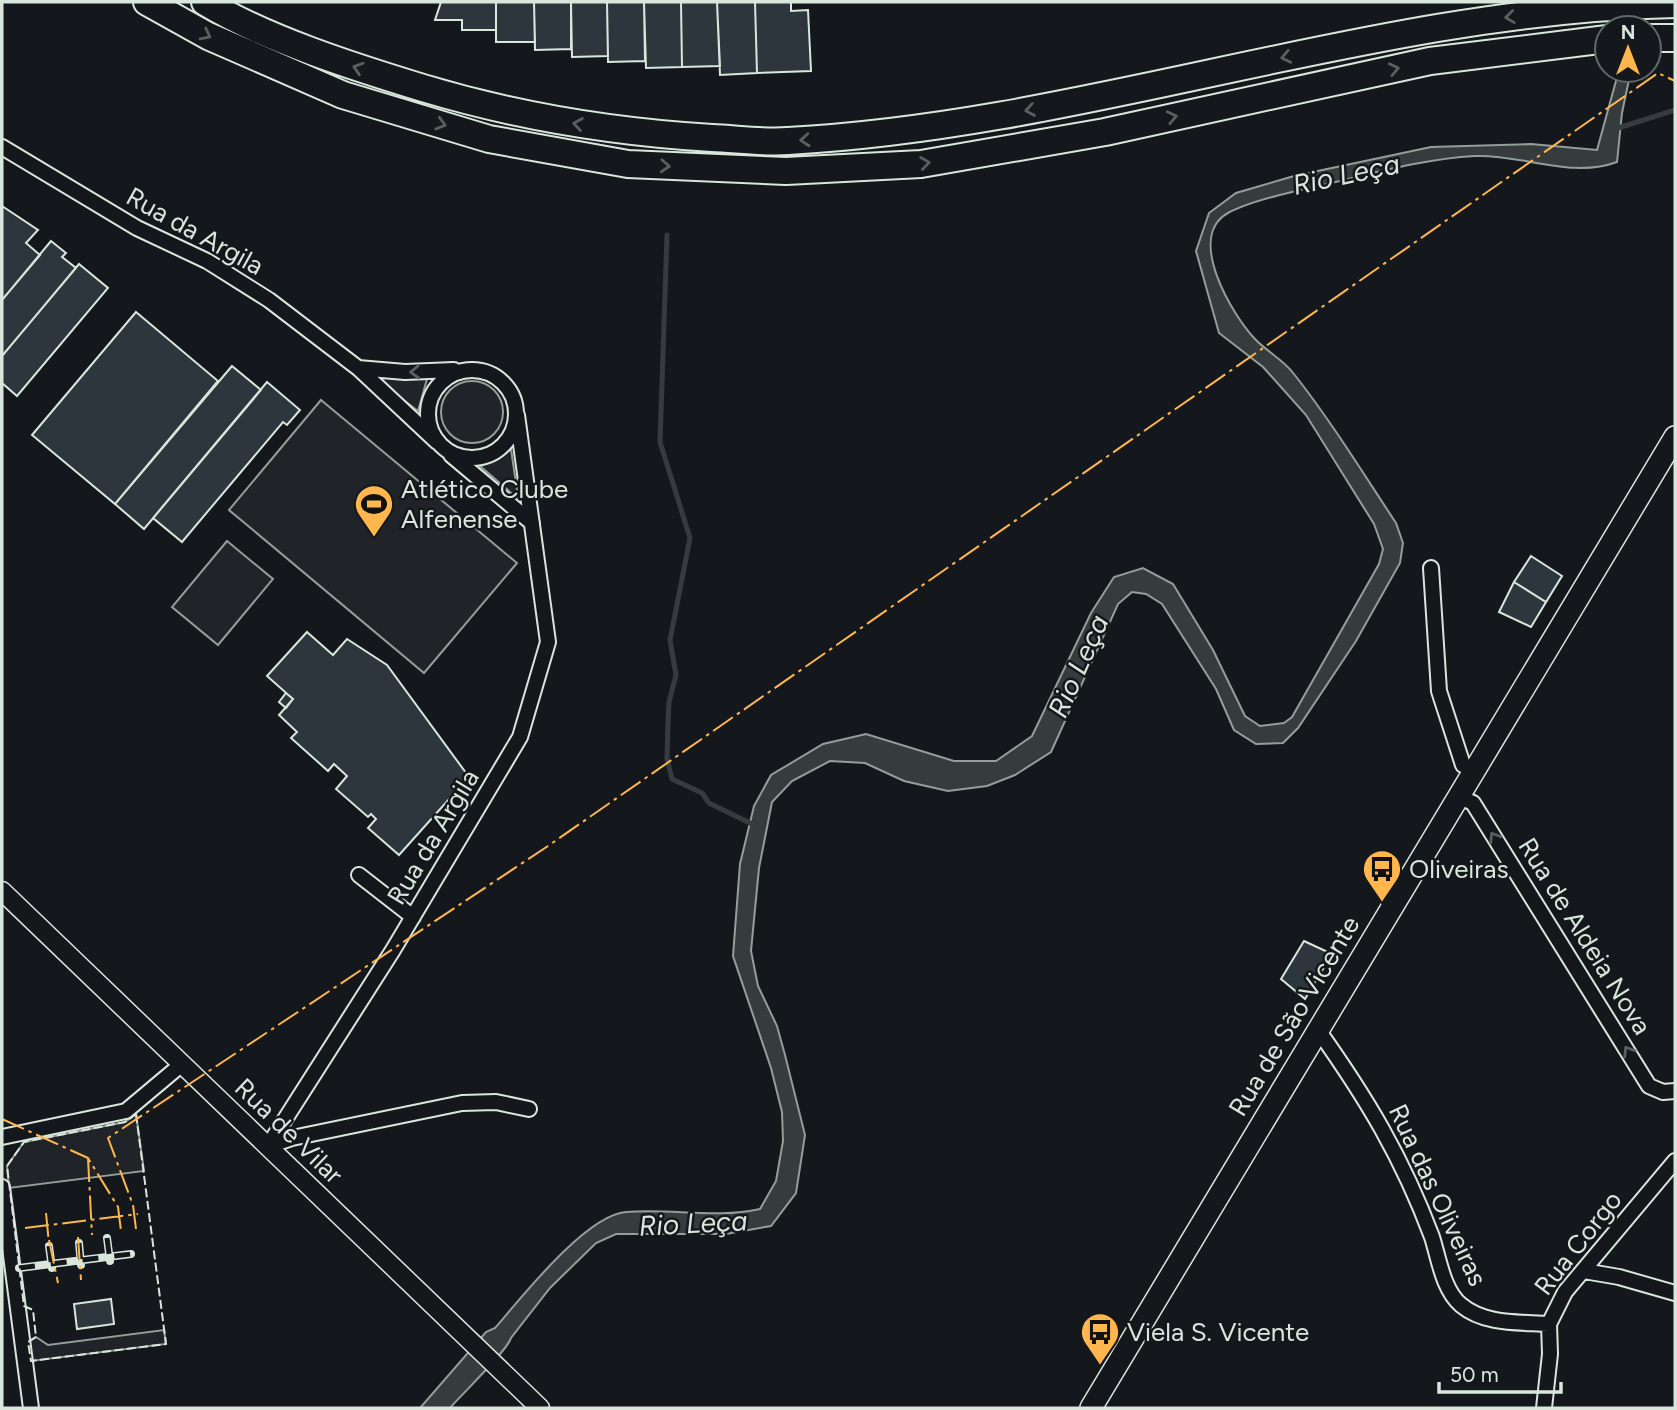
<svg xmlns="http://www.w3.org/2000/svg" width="1677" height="1410" viewBox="0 0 1677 1410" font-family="Figtree,sans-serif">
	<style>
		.green { fill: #202428; stroke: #939e99; stroke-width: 2 }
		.water { fill: #363b3e; stroke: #939e99; stroke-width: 2 }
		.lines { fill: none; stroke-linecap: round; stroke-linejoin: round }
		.stream { stroke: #363b3e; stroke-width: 5 }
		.building { fill: #2c363c; stroke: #d8e6dc; stroke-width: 2 }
		.minor-casing { stroke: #d8e6dc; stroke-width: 18 }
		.tertiary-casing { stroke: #d8e6dc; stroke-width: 21 }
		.secondary-casing { stroke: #d8e6dc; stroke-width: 24 }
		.motorway-casing { stroke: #d8e6dc; stroke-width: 30 }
		.minor { stroke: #14181c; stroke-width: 14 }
		.tertiary { stroke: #14181c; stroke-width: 18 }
		.secondary { stroke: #14181c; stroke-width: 21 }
		.motorway { stroke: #14181c; stroke-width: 26 }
		.rail-casing { stroke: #d8e6dc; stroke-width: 8 }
		.rail { stroke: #14181c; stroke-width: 5; stroke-dasharray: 16; stroke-linecap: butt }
		.fence { stroke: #d8e6dc; stroke-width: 2; stroke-dasharray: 9 3.5; stroke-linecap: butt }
		.power { stroke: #ffb74d; stroke-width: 2; stroke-dasharray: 24 5 3.5 5; stroke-linecap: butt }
		.oneway { stroke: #59605f }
		.labels { text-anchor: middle; stroke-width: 5; stroke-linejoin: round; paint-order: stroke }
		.street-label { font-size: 26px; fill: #d8e6dc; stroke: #14181c }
		.poi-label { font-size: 26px; fill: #d8e6dc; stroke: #14181c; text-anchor: start }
		.water-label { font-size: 28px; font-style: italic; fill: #d8e6dc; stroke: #14181c }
	</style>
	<rect width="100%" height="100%" fill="#14181c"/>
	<path class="green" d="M377,377l50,2 -9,32 -42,-32z
		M441 412a31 31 0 1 1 62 0a31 31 0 1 1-62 0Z
		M321,400l196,163 -93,110 -195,-163z
		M511,449l7,48 -1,1 -37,-32 18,-7z
		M227,541l46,38 -55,66 -46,-38z
		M136,1114l8,57 -135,17 -2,-22 17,-24 101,-20z
		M164,1330l2,14 -135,17 -3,-19 8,-5 12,8z"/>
	<path class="water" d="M1619,70h12l-9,43 -5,49c-46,17 -95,-8 -142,-6 -53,3 -104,18 -156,30 -24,5 -71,16 -91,27 -43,24 5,103 27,126 11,12 29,21 39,35 37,47 69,99 102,149l7,20 -3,20 -44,78 -58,87 -15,15 -27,1 -22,-14 -18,-41 -54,-85 -16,-10 -14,-2 -14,12 -67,148 -36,23 -28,11 -39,5 -44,-10 -39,-18 -35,-2 -38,20 -20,21 -13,66 -8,83 7,35 19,40 8,29 20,80 -9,58 -25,33 -45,8h-110l-20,9 -46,45 -39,50c-3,12 -49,56 -61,70h-30l66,-76 9,-4c26,-30 91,-113 131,-116 45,-4 89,7 134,-3l16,-28 7,-40 -1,-29 -11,-44 -38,-112 7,-92 14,-58 17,-31 52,-31 43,-10 88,27h42l36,-25 59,-123 23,-36 29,-9 30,16 40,66 32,66 15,10 24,-3 8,-6 87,-153 4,-15 -9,-25 -68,-109 -43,-48 -44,-34 -23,-82 13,-38 27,-20 58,-17 137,-29 100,-3 66,6z"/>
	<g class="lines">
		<path class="stream" d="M1615,129l60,-19
			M667,235l-7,207 30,96 -20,102 6,35 -7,27 -1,20 -1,37 5,20 30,14 7,10 47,23"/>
	</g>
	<path class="building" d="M441,2h55v28h-34v-10h-27z
		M496,2h38l1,40h-39z
		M534,2h37v47l-36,1z
		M571,2h36l1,54 -36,1z
		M607,2h37l1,59 -37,1z
		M644,2h37l1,65 -36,1z
		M681,2h36l3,64 -38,1z
		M717,2h38l2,71 -37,2z
		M755,2h36v9l17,-1 3,61 -54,2z
		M2,206l36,24 -12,13 14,12 -38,45z
		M51,241l15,12 -4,4 14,11 -74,88v-56z
		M79,264l29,24 -91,108 -15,-13v-27z
		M136,312l82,69 -103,123 -83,-69z
		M232,366l29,24 -117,139 -29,-25z
		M267,382l33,28 -13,15 -4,-3 -101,120 -29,-24z
		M1531,556l31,20 -16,26 -32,-20z
		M1514,582l32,20 -15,25 -32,-15z
		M307,632l26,23 14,-16 40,26 82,112 -70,78 -31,-27 8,-9 -5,-5 -3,3 -32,-28 11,-13 -13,-12 -6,7 -37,-33 6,-6 -18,-17 14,-16 -26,-23z
		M286,693l7,6 -7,9 -7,-6z
		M1304,941l28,13 -27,45 -24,-20z
		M111,1299l3,25 -37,5 -3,-25z"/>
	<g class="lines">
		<g class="minor-casing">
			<path id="minor" d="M2,147l135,81 70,33 62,39 89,68 79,74
				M358,368l47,4 49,-2
				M428 414a44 44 0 1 1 88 0a44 44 0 1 1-88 0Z
				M451,455l81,68
				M1431,568l8,123 24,74 10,5
				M1458,796l15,7 176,283 14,6 12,-1
				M359,875l54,42
				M1318,1030c49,69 84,127 114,207 7,22 11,53 29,68 24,20 58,17 88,19
				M2,1137l124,-26 56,-47
				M268,1146l125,-196 127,-213 28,-95 -31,-227
				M268,1146l24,-8 170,-35 34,-1 33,7
				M2,1187l29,221
				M1584,1271l35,6 56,16
				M1544,1408l6,-54 -1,-30 16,-32 110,-131"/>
		</g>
		<g class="tertiary-casing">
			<path id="tertiary" d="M2,891l538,517"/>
		</g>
		<g class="secondary-casing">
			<path id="secondary" d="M1091,1408l584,-971"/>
		</g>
		<g class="motorway-casing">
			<path id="motorway" d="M147,2l61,34 135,59 146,44 139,25 158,7 135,-7 184,-32 325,-71 177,-22
				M205,2c61,37 149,65 218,86 96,29 188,44 289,50 25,1 51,5 76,3 300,-16 586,-131 887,-137
				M1649,38h26"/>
		</g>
		<use href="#minor" class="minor"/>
		<use href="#tertiary" class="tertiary"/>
		<use href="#secondary" class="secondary"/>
		<use href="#motorway" class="motorway"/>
		<g class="rail-casing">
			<path id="rail" d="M107,1238l3,23
				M79,1243l2,22
				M49,1246l3,22
				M19,1268l112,-14"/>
		</g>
		<use href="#rail" class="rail"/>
		<path class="fence" d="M136,1114l30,230 -135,17 -3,-19 8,-5 -3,-27 -9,-4 -17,-140 17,-24 101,-20z"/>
		<path class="power" d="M2,1119l86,39 30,49 3,24
			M88,1158l4,77
			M46,1213l3,31
			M25,1228l113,-14
			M136,1229l-3,-24 -25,-67 440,-292 1110,-773 17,8
			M78,1237l3,43
			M49,1240l9,43"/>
	</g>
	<defs><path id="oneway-chevron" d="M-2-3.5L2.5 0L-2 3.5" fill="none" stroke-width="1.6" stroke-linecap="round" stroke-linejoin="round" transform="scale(1.75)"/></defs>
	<g class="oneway">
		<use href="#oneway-chevron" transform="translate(1510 17) rotate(173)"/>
		<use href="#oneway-chevron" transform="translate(206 35) rotate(27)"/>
		<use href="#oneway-chevron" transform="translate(1286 57) rotate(168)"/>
		<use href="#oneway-chevron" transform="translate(358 68) rotate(-162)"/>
		<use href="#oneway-chevron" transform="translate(1394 69) rotate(-12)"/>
		<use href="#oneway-chevron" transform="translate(1030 110) rotate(170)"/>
		<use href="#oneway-chevron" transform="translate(1172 117) rotate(-12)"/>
		<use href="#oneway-chevron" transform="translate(441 124) rotate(16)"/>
		<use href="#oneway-chevron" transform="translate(578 124) rotate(-171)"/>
		<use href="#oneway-chevron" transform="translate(805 140) rotate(175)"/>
		<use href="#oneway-chevron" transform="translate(925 163) rotate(-8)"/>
		<use href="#oneway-chevron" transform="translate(665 166) rotate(3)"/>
		<use href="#oneway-chevron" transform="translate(415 372) rotate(178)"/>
		<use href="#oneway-chevron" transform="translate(1494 837) rotate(-122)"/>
		<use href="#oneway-chevron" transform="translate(1628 1051) rotate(-122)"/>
	</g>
	<defs>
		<g id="stadium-pin" transform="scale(2.0125)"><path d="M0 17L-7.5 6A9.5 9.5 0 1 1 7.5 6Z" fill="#ffb74d" stroke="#14181c"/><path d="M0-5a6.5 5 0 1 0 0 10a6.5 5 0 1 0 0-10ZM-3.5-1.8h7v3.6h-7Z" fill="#111"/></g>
		<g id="bus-pin" transform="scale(2.0125)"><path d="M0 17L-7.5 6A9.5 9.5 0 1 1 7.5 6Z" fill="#ffb74d" stroke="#14181c"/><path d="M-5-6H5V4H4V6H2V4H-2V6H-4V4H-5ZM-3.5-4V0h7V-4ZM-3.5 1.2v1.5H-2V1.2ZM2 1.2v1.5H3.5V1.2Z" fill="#111"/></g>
	</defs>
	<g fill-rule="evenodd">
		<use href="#stadium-pin" x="374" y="504"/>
		<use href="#bus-pin" x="1382" y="869"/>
		<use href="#bus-pin" x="1100" y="1332"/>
	</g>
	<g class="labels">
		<g class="street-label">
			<text transform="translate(195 231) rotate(29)" y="9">Rua da Argila</text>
			<text transform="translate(433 837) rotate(-59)" y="9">Rua da Argila</text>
			<text transform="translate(1585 936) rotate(58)" y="9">Rua de Aldeia Nova</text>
			<text transform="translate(1294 1016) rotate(-59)" y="9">Rua de São Vicente</text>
			<text transform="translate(289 1131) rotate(44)" y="9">Rua de Vilar</text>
			<text transform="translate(1438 1195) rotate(65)" y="9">Rua das Oliveiras</text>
			<text transform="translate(1578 1243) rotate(-52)" y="9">Rua Corgo</text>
		</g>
		<g class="poi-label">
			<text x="401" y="498">Atlético Clube<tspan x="401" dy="30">Alfenense</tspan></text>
			<text x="1409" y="878">Oliveiras</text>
			<text x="1127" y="1341">Viela S. Vicente</text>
		</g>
		<g class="water-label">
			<text transform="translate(1346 174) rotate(-12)" y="10">Rio Leça</text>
			<text transform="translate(1078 666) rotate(-66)" y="10">Rio Leça</text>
			<text transform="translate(693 1223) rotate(-3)" y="10">Rio Leça</text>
		</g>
	</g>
	<rect width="1677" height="1410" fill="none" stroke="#d8e6dc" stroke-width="7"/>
	<g transform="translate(1628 49)"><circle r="33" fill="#14181c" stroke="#626a69" stroke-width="2"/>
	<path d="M0-5L12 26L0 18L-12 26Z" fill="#ffb74d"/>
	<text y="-10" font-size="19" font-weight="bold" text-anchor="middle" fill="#d8e6dc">N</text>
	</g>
	<path d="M1439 1382v10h122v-10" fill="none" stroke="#d8e6dc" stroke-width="3.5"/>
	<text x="1450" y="1382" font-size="21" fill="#d8e6dc" stroke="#14181c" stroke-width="5" paint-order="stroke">50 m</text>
</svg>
